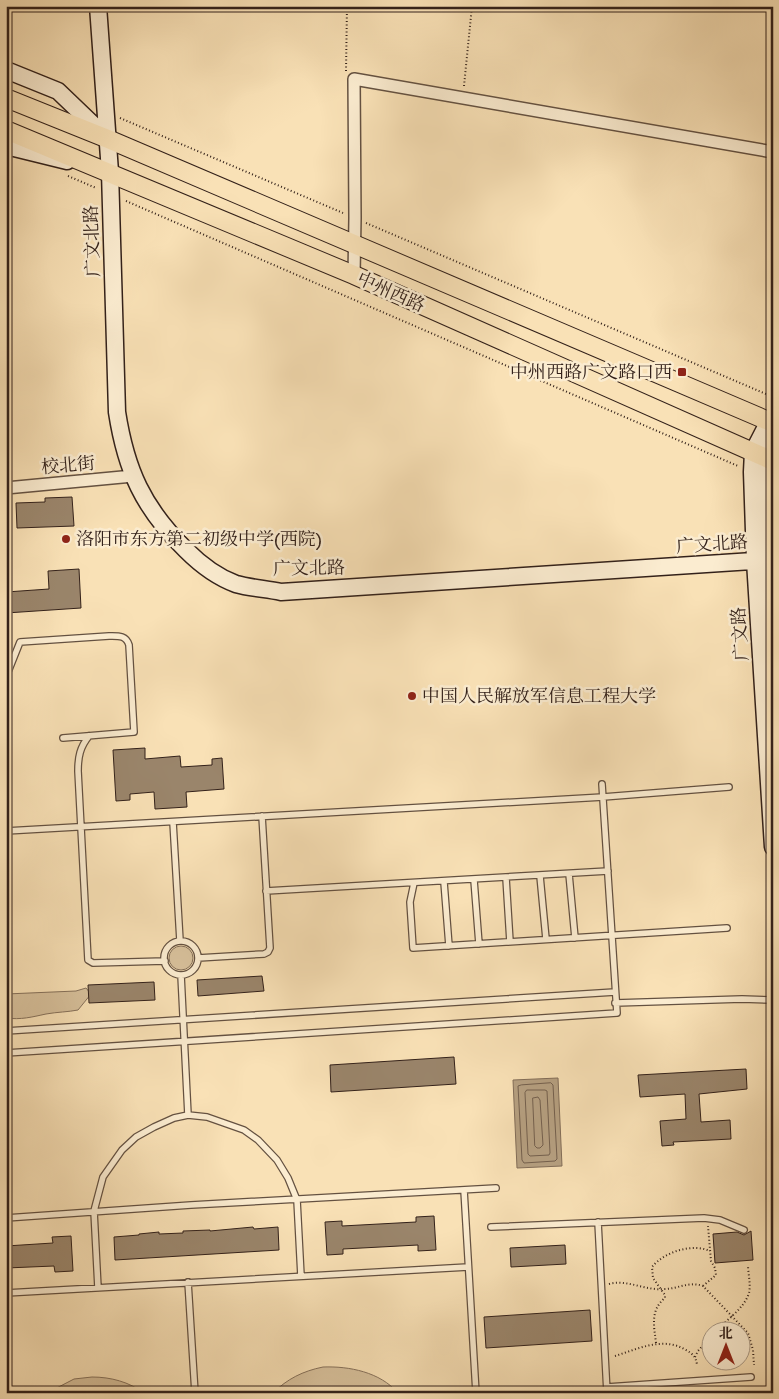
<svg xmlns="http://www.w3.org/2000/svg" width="779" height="1399" viewBox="0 0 779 1399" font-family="'IM FELL DW Pica','Noto Serif SC',serif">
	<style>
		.green { fill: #d7c09b; stroke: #85705a }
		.water { fill: #b6a081; stroke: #826d58 }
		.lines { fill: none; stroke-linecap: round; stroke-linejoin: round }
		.shore { stroke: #74604e; stroke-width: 1 }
		.building { fill: #9a856b; stroke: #33211a }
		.lane-casing { stroke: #645141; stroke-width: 8 }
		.street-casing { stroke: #645141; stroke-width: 14 }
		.secondary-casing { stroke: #33211a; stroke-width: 19 }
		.primary-casing { stroke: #33211a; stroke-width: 20 }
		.path { stroke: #33211a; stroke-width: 2; stroke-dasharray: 1 2.5; stroke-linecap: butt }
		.lane { stroke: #fbecd0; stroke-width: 5.5 }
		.street { stroke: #fbecd0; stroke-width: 11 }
		.secondary { stroke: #fbecd0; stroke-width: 16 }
		.primary { stroke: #f9e1b6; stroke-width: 18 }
		.poi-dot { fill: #8f2418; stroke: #fbecd0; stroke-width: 2 }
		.labels { text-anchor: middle; stroke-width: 5; stroke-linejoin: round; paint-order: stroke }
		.street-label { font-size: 18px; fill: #33211a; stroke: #fbecd0 }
		.poi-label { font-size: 18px; fill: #33211a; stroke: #fbecd0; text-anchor: start }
	</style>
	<rect width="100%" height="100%" fill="#f9e1b6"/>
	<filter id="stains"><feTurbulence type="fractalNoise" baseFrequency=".004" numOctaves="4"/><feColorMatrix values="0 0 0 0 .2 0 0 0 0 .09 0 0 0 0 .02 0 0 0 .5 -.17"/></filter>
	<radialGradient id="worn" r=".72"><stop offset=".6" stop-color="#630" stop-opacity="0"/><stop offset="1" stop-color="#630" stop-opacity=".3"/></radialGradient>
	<path class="green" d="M169 958a12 12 0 1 1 24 0a12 12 0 1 1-24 0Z
		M86,988l5,6 -13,16c-10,2 -21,2 -32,4 -14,3 -25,6 -40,4v-24l70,-3z
		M323,1367c26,-1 57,5 75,26h-125c14,-14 30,-22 50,-26z
		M92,1377c19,0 37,5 52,16h-97l27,-14z"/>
	<path class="water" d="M558,1078l4,88 -45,2 -4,-88z"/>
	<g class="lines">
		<path class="shore" d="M551,1083l2,2 4,74 -2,2 -31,2 -2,-3 -4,-74 3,-1z
			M527,1090h18l2,1 3,62 -1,2 -19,1 -2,-2 -3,-61z
			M533,1098l5,-1 2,3 3,45 -3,3h-3l-2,-2z"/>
	</g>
	<path class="building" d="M72,497l2,29 -57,2 -1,-25 29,-1v-4z
		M79,569l2,39 -75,5v-21l43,-3 -1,-18z
		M145,748v11l35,-3 1,11 31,-2v-6l10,-1 2,31 -38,3 1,15 -32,2 -1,-17 -24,2v6l-14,1 -3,-51z
		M262,976l2,15 -66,5 -1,-16z
		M154,982l1,18 -66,3 -1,-18z
		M454,1057l2,27 -125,8 -1,-27z
		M746,1069l1,20 -48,5 2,28 29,-2 1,19 -58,3 1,3 -12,1 -2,-25 26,-2 -1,-25 -45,3 -2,-22z
		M434,1216l2,34 -18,1v-6l-75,4v5l-16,1 -2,-33 17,-1v5l74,-4v-5z
		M253,1227l1,2 24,-2 1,23 -164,10 -1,-23 25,-2v-1l20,-2v2l24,-1v-2l27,-1v1z
		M751,1231l2,29 -38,3 -2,-29 24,-2 7,3z
		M71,1236l2,35 -18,1 -1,-6 -48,2v-22l47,-3 -1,-6z
		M565,1245l1,19 -55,3 -1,-19z
		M590,1310l2,31 -106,7 -2,-31z"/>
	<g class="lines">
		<g class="lane-casing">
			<path id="lane" d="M6,677l14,-35 89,-6c9,0 17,-1 20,9l5,87 -71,6
				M89,736c-9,11 -11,21 -11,35l10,189 5,3 72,-2
				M173,822l7,119
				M6,831l597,-34 126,-10
				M569,874l6,64
				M540,876l6,63
				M506,878l4,64
				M474,880l5,64
				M444,882l5,64
				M414,883l-4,19 3,46 314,-20
				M266,891l342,-20
				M164 958a17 17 0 1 1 34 0a17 17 0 1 1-34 0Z
				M198,958l66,-4 4,-2 2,-4 -8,-132
				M181,975l7,140
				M615,1003l127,-4 31,1
				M6,1031l609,-39
				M6,1053l611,-40 -15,-229
				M464,1190l12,203
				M6,1218l185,-13 305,-17
				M598,1222l9,171
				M491,1227l213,-9 16,2 24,10
				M188,1282l7,111
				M98,1288l-4,-77 9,-34 19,-27 14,-13 18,-10 20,-9 14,-3 19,2 37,13 14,10 19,20 11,18 9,22 4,76
				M6,1293l462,-26
				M607,1387l144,-10"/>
		</g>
		<g class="street-casing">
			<path id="street" d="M354,275l1,-57 -1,-139 419,73
				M6,488l127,-12"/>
		</g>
		<g class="secondary-casing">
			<path id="secondary" d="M98,6l12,166 7,240c9,58 26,96 69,138 14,14 31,27 50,34 14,4 31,5 45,8l487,-32
				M6,70l52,21 48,46
				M6,146l61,15
				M769,421l-16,31 -1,20 3,89 18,286
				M767,446l1,114 5,96"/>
		</g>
		<g class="primary-casing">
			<path id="primary" d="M6,98l102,41 665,284
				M6,130l348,145 419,186"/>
		</g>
		<path class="path" d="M346,71l1,-65
			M464,86l8,-80
			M120,118l223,95
			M68,176l28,12
			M126,201l612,265
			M366,223l407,174
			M609,1284c18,-5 37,7 55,5 14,0 25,-8 39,-3l45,47 5,17 1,15
			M703,1286l13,-11 -1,-7 -4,-7 -3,-35
			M715,1332c11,-12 29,-23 34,-39 2,-9 -1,-20 -1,-28
			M656,1343c-2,-17 -6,-33 9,-45v-3l-12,-17 -1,-11c12,-15 40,-24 58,-16
			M615,1356c23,-7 48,-20 71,-6 7,4 10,7 11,15
			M695,1357l3,-6 14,-16"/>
		<use href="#lane" class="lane"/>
		<use href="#street" class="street"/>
		<use href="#secondary" class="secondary"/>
		<use href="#primary" class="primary"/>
	</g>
	<g class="poi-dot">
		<rect x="677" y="367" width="10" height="10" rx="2.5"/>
		<circle cx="66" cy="539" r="5"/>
		<circle cx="412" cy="696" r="5"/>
	</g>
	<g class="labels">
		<g class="street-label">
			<text transform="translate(92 241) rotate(-92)" y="6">广文北路</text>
			<text transform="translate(391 292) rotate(24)" y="6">中州西路</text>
			<text transform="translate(68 465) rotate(-5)" y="6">校北街</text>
			<text transform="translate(712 544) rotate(-4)" y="6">广文北路</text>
			<text transform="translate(309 568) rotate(-1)" y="6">广文北路</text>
			<text transform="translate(740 634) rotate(-94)" y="6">广文路</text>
		</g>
		<g class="poi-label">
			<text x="672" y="378" text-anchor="end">中州西路广文路口西</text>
			<text x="76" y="545">洛阳市东方第二初级中学(西院)</text>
			<text x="422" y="702">中国人民解放军信息工程大学</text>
		</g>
	</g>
	<rect width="779" height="1399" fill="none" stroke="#f9e1b6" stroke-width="25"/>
	<rect x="8" y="8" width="764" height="1384" fill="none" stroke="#33211a" stroke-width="2.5"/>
	<rect x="12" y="12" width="754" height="1374" fill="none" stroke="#33211a"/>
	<g transform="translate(726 1346)"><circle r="24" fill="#fbecd0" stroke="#ab9b87"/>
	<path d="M0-4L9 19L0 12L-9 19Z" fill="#8f2418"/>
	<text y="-8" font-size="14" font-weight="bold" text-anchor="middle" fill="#33211a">北</text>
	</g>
	<rect width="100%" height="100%" filter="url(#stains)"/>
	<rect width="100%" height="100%" fill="url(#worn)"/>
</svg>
